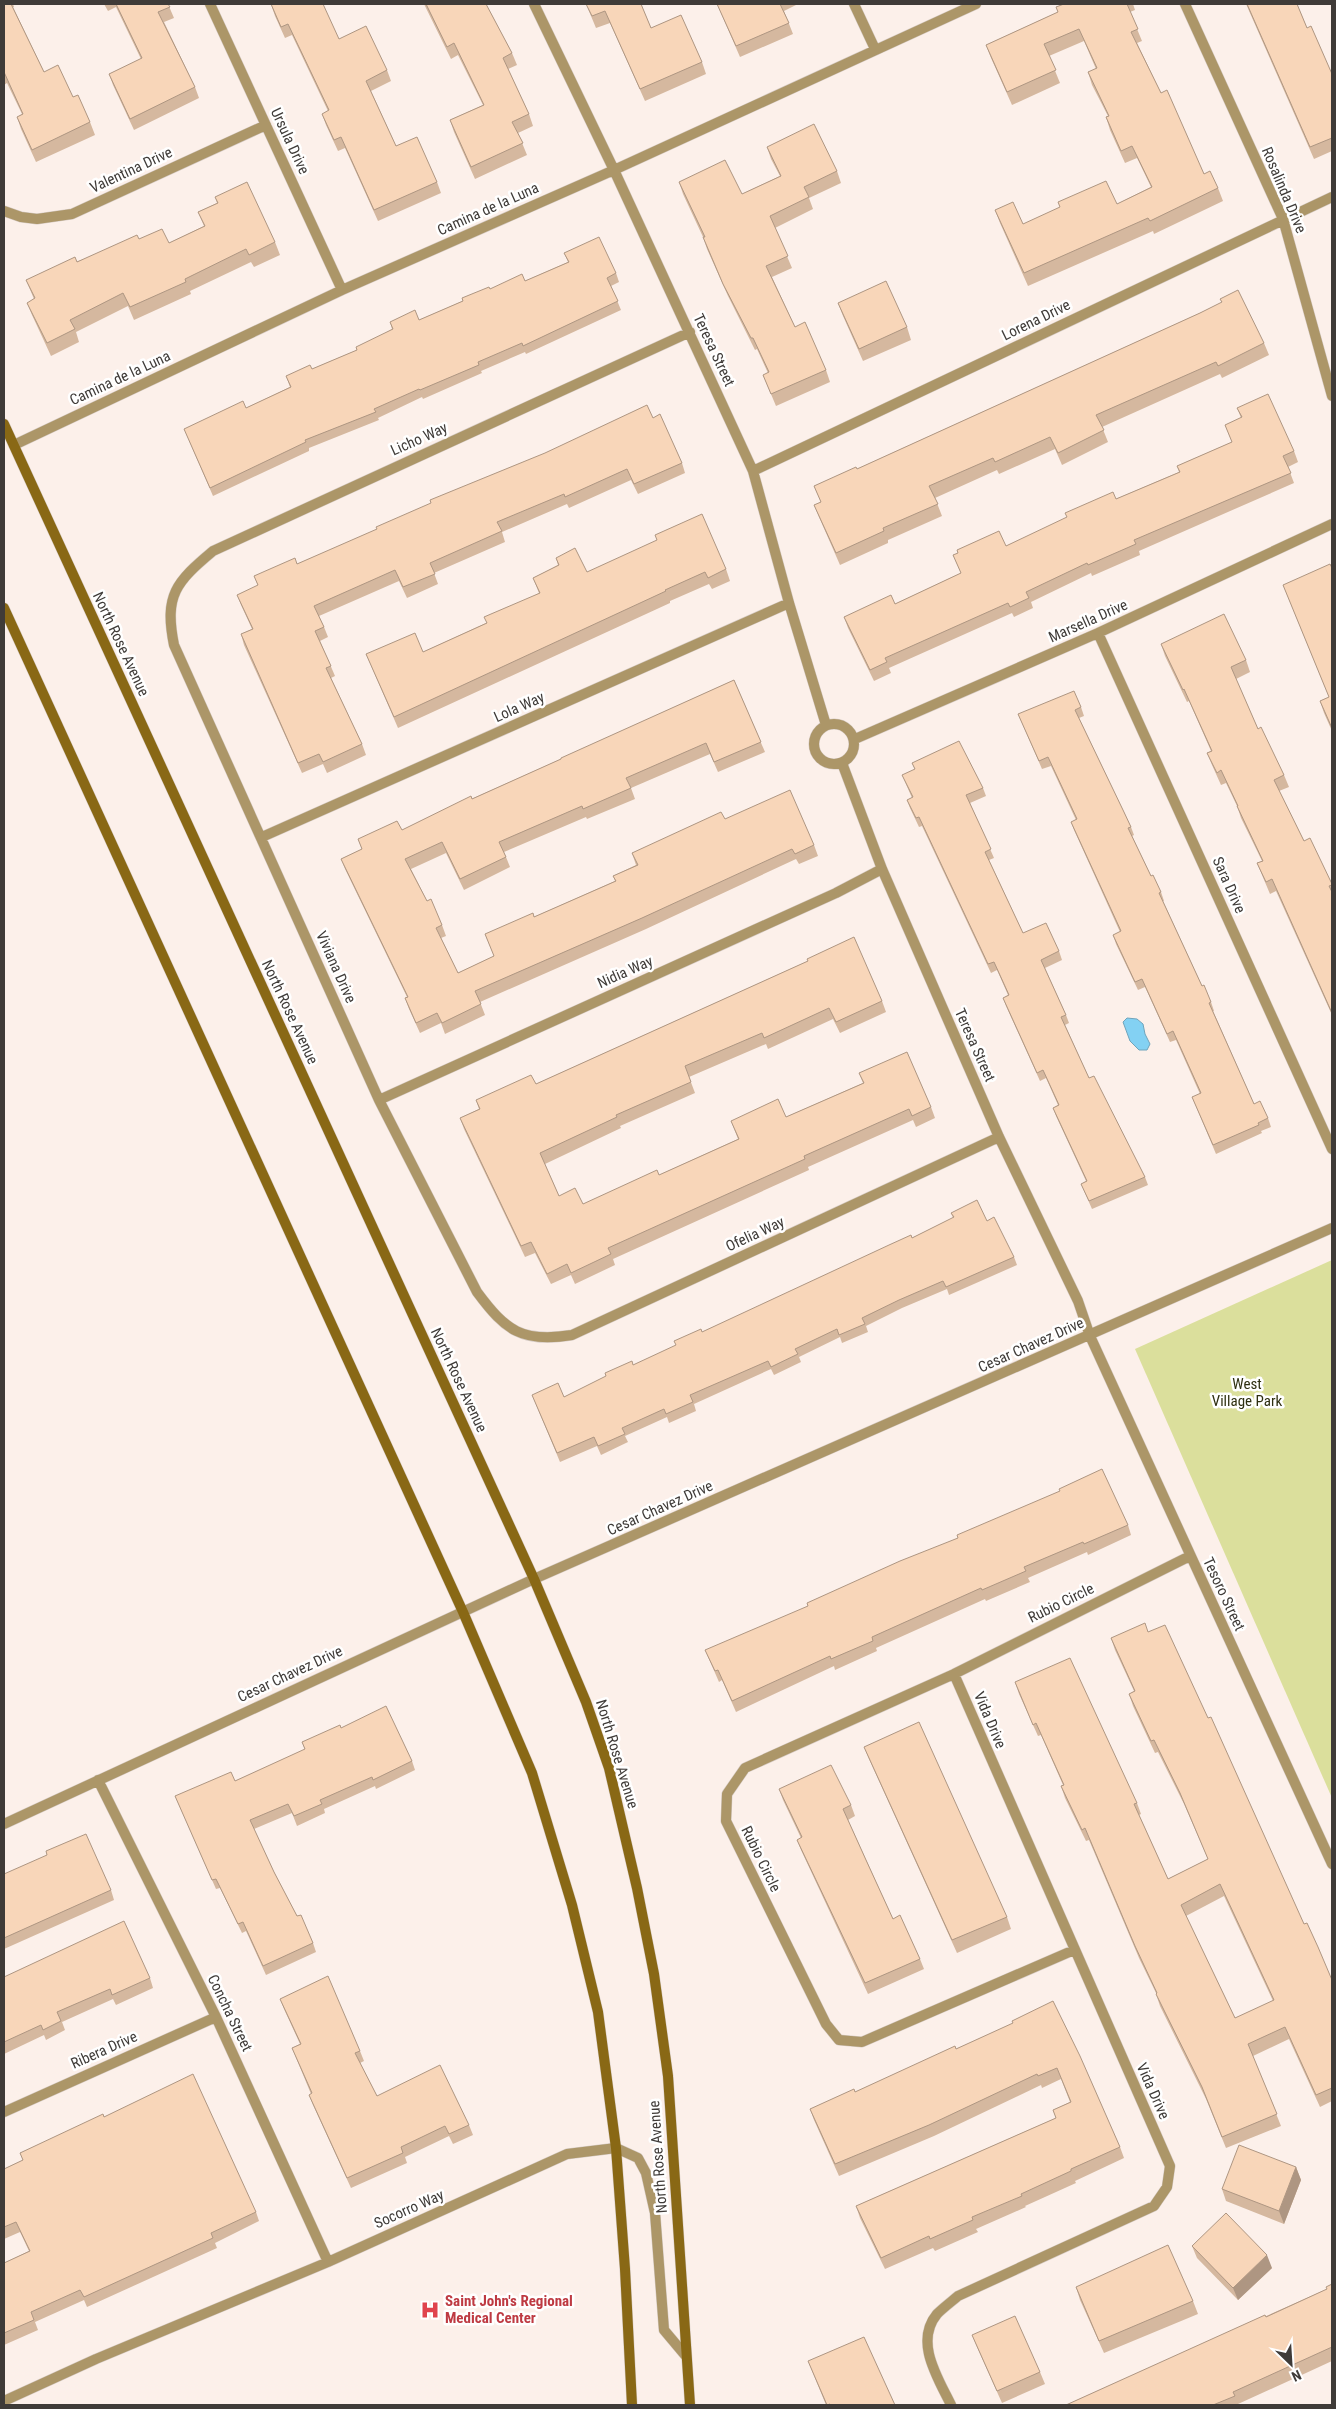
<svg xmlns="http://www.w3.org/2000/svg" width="1336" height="2409" viewBox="0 0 1336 2409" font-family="'Roboto Condensed',sans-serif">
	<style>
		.green { fill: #dbdf9c }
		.water { fill: #83d1f3; stroke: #6fa4bb }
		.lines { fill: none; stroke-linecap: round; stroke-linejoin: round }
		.minor-casing { stroke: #d6ccc6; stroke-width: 11 }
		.secondary-casing { stroke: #d6ccc6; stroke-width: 11 }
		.minor { stroke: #ac9668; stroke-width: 10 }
		.secondary { stroke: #896815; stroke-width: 10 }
		.wall { fill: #d5b89f; fill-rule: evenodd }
		.shaded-wall { fill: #ae9682 }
		.building { fill: #f8d6b9; stroke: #ae9682; fill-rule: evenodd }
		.labels { text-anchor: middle; stroke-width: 5; stroke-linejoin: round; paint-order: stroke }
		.street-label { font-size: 15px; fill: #3f3b38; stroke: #fff }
		.park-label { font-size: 15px; fill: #2e2f10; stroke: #fff }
		.health-label { font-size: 15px; font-weight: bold; fill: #be3a42; stroke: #fff; text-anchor: start }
	</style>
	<rect width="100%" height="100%" fill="#fcf0ea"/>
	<path class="green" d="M1332,1260v538l-197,-449z"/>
	<path class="water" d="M1127,1018l10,1 6,5 2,10 5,10 -3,6h-8l-9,-9 -7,-19z"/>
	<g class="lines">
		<g class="minor-casing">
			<path id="minor" d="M210,4l132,286
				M534,4l80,166 139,301 36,132 37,122
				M854,4l21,45
				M1185,4l98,215 49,177
				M4,211l17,6 16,2 35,-5 194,-89
				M690,332l-477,219c-37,31 -49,44 -39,94l205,455 98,192c29,39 45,51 95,43l427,-198
				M14,445l328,-155 272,-120 362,-166
				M753,471l579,-274
				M1098,633l234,516
				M814 744a20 20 0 1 1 40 0a20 20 0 1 1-40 0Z
				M855,739l243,-106 234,-109
				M842,763l40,106 117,268 79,164 12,35 242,528
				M262,837l527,-234
				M379,1100l457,-207 46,-24
				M98,1780l118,237 112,245
				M4,1824l530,-245 798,-351
				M1074,1950l-212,92 -23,-2 -13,-16 -100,-203 1,-27 18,-26 209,-94 236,-118
				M4,2112l212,-95
				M4,2401l92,-42 232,-97 239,-108 49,-6 22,10 8,15 9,40 9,117 21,25
				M951,2405c-13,-27 -37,-63 -14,-91 6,-6 14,-12 21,-18l196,-90 13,-19 3,-21 -216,-492"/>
		</g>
		<g class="secondary-casing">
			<path id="secondary" d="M4,424l530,1155 52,123 23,66 28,120 17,86 14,102 22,329
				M4,608l459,1004 69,161 40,132 26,107 18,136 9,121 7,136"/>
		</g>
		<use href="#minor" class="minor"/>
		<use href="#secondary" class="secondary"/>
	</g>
	<path class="wall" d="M4,4h9l1,3h-1l31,65 29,25 17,25 5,13 -59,27 -15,-33 -4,-12 5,-3 -15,-31 -3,2z
		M104,4h64l6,14 -10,4 31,65 4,11 -65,32 -21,-45 -4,-11 32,-15 -25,-52 -8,4z
		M271,4l68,35 48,31 4,11 -20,10 25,55 41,36 4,11 -63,28 -33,-73 -7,3 -12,-26 -4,-11 6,-3 -36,-76 -7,3 -10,-22z
		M424,4h62l26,49 5,12 -9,4 21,45 4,12 -15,7 9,22 -52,24 -21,-47 -4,-12 33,-15 -25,-50 -7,4z
		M586,4h55l10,24 51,34 4,12 -61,27 -35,-78 -14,5z
		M717,4h81l-14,7 9,23 -53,23z
		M1064,4h69l2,6 -5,2 12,29 -5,2 24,50 43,81 14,14 5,13 -69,33 -1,-3 -125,55 -28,-63 -5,-13 28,14 94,-20 34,-17 -14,-29 -12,5 -15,-33 -4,-13 2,-1 -16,-31 -4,-13 8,-3 -12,-28 -35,15 11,27 -48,22 -21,-47 -5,-13 72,-33 -2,-5z
		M1246,4h51l10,24 25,46v77l-18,8z
		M767,147l70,24 4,12 -32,15 4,11 -38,19 17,40 -20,9 23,50 31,43 4,12 -54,24 -13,-31 5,-2 -11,-24 -2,1 -27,-54 -21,-47 -4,-12 -20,-43 -4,-12 63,12 38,-18 -9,-17z
		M215,197l60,45 5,13 -26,12 -3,-5 -61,29 1,3 -57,26 -6,-14 -52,26 3,10 -28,14 -19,-41 -5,-12 7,-4 -8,-19 113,-41 30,4 35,-17 -6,-14 19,-9z
		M564,253l52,20 3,9 -8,4 10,24 -95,44 -1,-2 -44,19 1,2 -59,26 -1,-2 -44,21 1,2 -70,28v3l-96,45 -29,-67 62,-21 44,-21 -4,-11 26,-7 45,-19 35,-21 -2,-7 29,-2 71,-31 35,-8 43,-19z
		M1220,299l44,44 5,12 -47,23 -2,-4 -118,53 6,15 -46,23 -7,-16 -56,25 -2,-4 -62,28 7,18 -54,24v3l-48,22 -21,-48 -5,-12 7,-3 -7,-16 43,-17 343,-156 22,-10z
		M838,303l69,24 4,13 -48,21 -20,-45z
		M1237,408l57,43 4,11 -10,5 6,16 -155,68 1,4 -48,21 -1,-3 -60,29 2,6 -19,9 -2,-4 -123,55 2,5 -17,8 -26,-53 -4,-11 51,-13 66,-31 -8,-18 53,-9 173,-74 -2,-6 55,-24 -7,-17 16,-7z
		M653,418l29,45 3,10 -47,21 -7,-14 -62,28 -2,-4 -65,28 3,10 -71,31 4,11 -31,14 -8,-17 -80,35 5,11 4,10 -8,4 15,35 -4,2 31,66 4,11 -39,18 -4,-9 -21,9 -58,-128 -3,-11 11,-5 -11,-24 -4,-10 21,-9 -4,-10 43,-12z
		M556,558l31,14 139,-3 4,12 -18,8 -3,-5 -39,17v2l-272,125 -32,-74 57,-2 63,-29 53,-30 -6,-15 25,-13z
		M1332,568v163l-8,-18 -4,-12 9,-4 -46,-112z
		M1161,644l85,16 4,12 -14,7 22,50 26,46 5,12 -10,4 25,50 28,43v131l-56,-124 -6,3 -8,-19 -5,-12 5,-2 -21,-43 -4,-12 -11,-23 -5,2 -9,-20 -5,-12 4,-2 -22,-50 -2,1 -22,-46z
		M734,680l31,72 -47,20 -8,-18 -79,34 4,11 -48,20 -1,-2 -82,35 6,15 -46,23 -18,-37 -35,16 16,32 15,24 4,11 -5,2 17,35 36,-17 -9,-22 49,-17 81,-36 -2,-5 23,-11 -4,-12 93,-34 89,26 4,11 -19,8 -3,-5 -150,70 -166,73 5,13 -40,19 -4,-11 -21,10 -11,-24 -4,-11 2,-1 -62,-128 -4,-10 21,-10 -4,-10 44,-9 159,-71z
		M1081,707l3,9 -5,2 52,109 3,8 -2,1 19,40 10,16 3,9h-1l39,85 9,16 3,9h-1l41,93 14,14 3,9 -10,4 1,2 -46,21 -24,-57 8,-3 -24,-54 -6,2 -25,-55 -7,3 -22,-46 -3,-9 7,-3 -46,-102 -3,-8 5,-2 -25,-54 -9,3 -24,-55z
		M912,763l71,25 3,8 -16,7 24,55 -5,2 34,73 36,18 3,9 -17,8 21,47 3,8 -4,2 24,53 56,99 3,8 -56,24 -11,-25 5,-3 -30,-65 -3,-8 5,-3 -12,-27 -6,3 -34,-75 -3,-8 5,-3 -11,-25 -6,3 -69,-147 -3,1 -9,-19 -3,-8 5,-2 -10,-23 13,-5z
		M808,961l74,40 4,11 -46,21 -7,-14 -65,30 -2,-5 -77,33 6,16 -75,33 1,2 -76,36 14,32 24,8 76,-29 79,-36 -7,-18 55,-4 77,-34 -4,-10 72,34 4,11 -19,9 -3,-7 -105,47 1,3 -196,89 2,6 -40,19 -4,-9 -20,9 -16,-31 -10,4 -61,-128 -4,-11 19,-9 -3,-9 60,-16z
		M951,1213l36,8 27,36 3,8 -68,30 -2,-6 -45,19 -36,18 2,6 -26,11 -2,-6 -41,20 2,5 -27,13 -3,-6 -77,35 2,7 -27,12 -2,-6 -42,19 3,6 -27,13 -4,-9 -37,16 -28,-67 32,2 112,-51 26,-14 210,-94 41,-20z
		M1128,1525l3,10 -43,20 -1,-3 -59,26 2,4 -44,19 -1,-2 -109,49 1,3 -42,19 -1,-4 -98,46 -14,-32 -3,2 -14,-32z
		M1148,1632l156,292 28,56v121l-12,6 -31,-68 -36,17 28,70 -55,22 -20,-49 -46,-93 -4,-12v-1l-17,-35 -50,-118 -3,1 -21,-43 -4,-12 2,-1 -22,-50 -3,1 -19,-42 -4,-12 122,121 4,11 -2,1 29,64 40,-20 -24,-55 -26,-52 -3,1 -22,-47 -4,-12 5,-3 -19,-41 -4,-12zM1224,1896l49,105 -38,17 -49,-102z
		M341,1728l71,33 3,9 -39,19 -1,-3 -51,23 1,4 -28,13 -5,-13 -38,16 20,43 23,44 16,27 3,9 -50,23 -20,-44 -4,2 -22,-45 -4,1 -41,-93 60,-15 70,-31 -3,-8z
		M864,1747l143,170 4,12 -54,24 -88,-194z
		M779,1789l72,16 4,11 -7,4 45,99 27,40 4,10 -56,25 -67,-144 -4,-10 4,-2 -18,-38z
		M4,1874l107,16 3,10 -110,49z
		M4,1977l146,1 3,10 -37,17 -3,-6 -51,23 3,8 -19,10 -2,-5 -40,19z
		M280,1999l80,52 4,10 -4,2 17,33 92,29 4,10 -20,9 -4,-8 -44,21 2,6 -56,25 -38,-83 -4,-10 2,-1 -19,-46 8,-4 -16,-35z
		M1053,2001l67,146 4,11 -49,23 1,2 -51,23 1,1 -50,22 2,3 -43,19 -2,-3 -48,21 -25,-51 -4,-12 200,-88 -3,-8 17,-8 -9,-23 -19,9 -1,-3 -107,51 -95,40 -25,-56 -4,-11 45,-17 101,-43 56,-25z
		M104,2117l152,95 3,9 -44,22 2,5 -130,59 -3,-7 -49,22 3,8 -34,15v-82l25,-12 -9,-19 -16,7v-70l19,-9 -3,-7z
		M1296,2167l5,13 -17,44 -58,-23 -4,-12z
		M1192,2246l80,22 -34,32 -41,-42z
		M1332,2284v77l-39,18 -55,25v1h-172l261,-116z
		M1076,2287l117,14 5,13 -94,39 -24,-53z
		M972,2335l68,37 5,12 -43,19 -25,-56z
		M808,2361l87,44h-69z"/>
	<path class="shaded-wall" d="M1296,2167l5,13 -17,44 -5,-13z
		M1267,2255l5,13 -34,32 -5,-12z"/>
	<path class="building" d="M4,4h7l33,68 14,-7 15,32 5,-2 12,27 -58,28 -15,-33 6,-3 -19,-42z
		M116,4h52l2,3 -12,5 37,75 -65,32 -21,-45 33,-16z
		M271,4h52l16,35 27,-13 21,44 -21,11 30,65 21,-9 20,45 -63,28 -33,-73 -7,3 -12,-26 7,-4 -41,-86 -7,3z
		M426,4h60l26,49 -9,5 26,56 -17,8 11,21 -52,24 -21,-47 34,-15 -30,-62 -7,4z
		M586,4h55l10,24 30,-13 21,47 -62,27 -35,-78 -13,5z
		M717,4h63l9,19 -53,23z
		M1064,4h63l11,25 -7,3 30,61 6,-3 37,84 6,-3 8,17 -68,33 -2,-3 -124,55 -29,-63 18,-8 10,22 37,-17 -2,-5 48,-21 11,23 35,-17 -20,-41 -11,5 -15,-34 3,-1 -21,-44 9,-4 -18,-39 -35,15 12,26 -49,22 -21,-47 72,-33 -2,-5z
		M1247,4h50l10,24 4,-2 21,48v64l-22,9z
		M814,124l23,47 -33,16 5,10 -39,19 18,40 -22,10 29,61 10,-5 21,48 -55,24 -8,-19 6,-3 -16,-34h-2l-28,-54 -20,-47h2l-26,-55 46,-22 17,34 39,-18 -14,-29z
		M247,182l28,60 -26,13 -3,-6 -61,30 1,3 -56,25 -7,-14 -53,27 5,9 -28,14 -20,-40 8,-5 -9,-18 49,-23 2,5 60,-27 2,4 23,-10 7,14 36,-17 -7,-14 20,-9 -3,-6z
		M599,237l17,36 -9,5 11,23 -95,45 -1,-3 -44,19 1,3 -59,25 -1,-1 -45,20 2,3 -71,28 1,2 -96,46 -26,-59 59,-28 3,7 45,-21 -5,-11 24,-11 2,4 45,-19 -1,-3 37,-18 -3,-7 25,-12 4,10 44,-19 -1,-3 27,-11 1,2 32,-15 3,7 44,-19 -5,-9z
		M886,281l21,46 -48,22 -21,-46z
		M1238,290l26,53 -46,23 -2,-4 -120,53 8,15 -46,23 -8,-16 -55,25 -2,-4 -64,28 9,18 -55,24 1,3 -48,22 -22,-48 7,-3 -7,-16 42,-19 1,2 343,-156 22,-11 -2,-3z
		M1268,394l26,57 -11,5 8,17 -157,67 2,4 -48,21 -1,-2 -61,29 3,6 -19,9 -2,-4 -123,55 2,4 -17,8 -26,-53 47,-22 4,9 66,-31 -8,-18 5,-2 -1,-3 42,-19 7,15 61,-29 -2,-4 48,-21 3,7 64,-27 -3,-6 55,-24 -7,-17 17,-8 -5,-9z
		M647,405l6,13 7,-4 22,49 -48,21 -7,-15 -62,28 -1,-3 -67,28 5,9 -72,32 5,11 -32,13 -8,-17 -81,36 10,21 -9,4 16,35 -5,2 36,76 -39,18 -4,-8 -21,9 -57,-129 12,-5 -16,-34 21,-10 -4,-9 41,-18 2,6 80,-35 -1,-2 55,-24 -1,-3 115,-47z
		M702,514l24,55 -18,9 -3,-6 -40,18 1,1 -272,126 -28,-63 49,-21 8,19 64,-29 -3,-6 56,-24 -7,-15 26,-13 -3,-7 19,-10 12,24 70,-32 -2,-5z
		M1330,564l2,4v160l-12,-27 9,-4 -46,-112z
		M1224,614l22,46 -15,7 27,62 3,-2 23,48 -10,5 30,61 6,-3 22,46v1l-3,1 3,6v121l-60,-134 -6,3 -9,-19 6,-2 -26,-55h1l-17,-36 -4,3 -10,-20 5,-2 -28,-62 -1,1 -22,-46z
		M734,680l27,62 -47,20 -8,-19 -80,35 5,10 -48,21 -1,-3 -83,36 7,15 -46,22 -18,-37 -37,17 22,42 4,-2 11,26 -6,3 22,45 36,-17 -9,-22 48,-21 1,4 82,-36 -3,-5 25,-11 -6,-12 89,-41 4,7 65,-29 24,55 -19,9 -3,-5 -150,69 -167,73 6,13 -39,19 -5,-10 -21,10 -11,-25 3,-1 -67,-138 21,-10 -4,-10 39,-18 5,9 69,-34 1,3 89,-40v-1z
		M1074,691l7,16 -6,3 48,100 8,17 -3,1 23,48 2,-1 8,17 -2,1 43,93 2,-1 7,17 -2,1 45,101 6,-3 8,17 -10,5 1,2 -46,20 -21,-48 9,-4 -28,-62 -6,3 -25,-55 -7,3 -22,-47 8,-4 -50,-109 6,-3 -29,-62 -9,4 -21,-47z
		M959,741l24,47 -17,7 25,54 -6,3 38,81 23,-10 13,28 -18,9 25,55 -5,2 28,61 5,-2 51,101 -56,24 -8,-17 6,-3 -34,-73 6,-3 -16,-35 -6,3 -34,-75 6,-3 -15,-33 -6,2 -69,-147 -3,1 -9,-18 6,-3 -11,-22 13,-6 -3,-6z
		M854,937l28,64 -46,21 -7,-14 -65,30 -2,-5 -77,33 6,16 -75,33 1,2 -77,36 19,43 16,-8 8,16 74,-34 2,5 80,-36 -8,-18 47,-22 8,18 78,-34 -5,-10 48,-21 24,55 -19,9 -3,-7 -105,47 1,3 -197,89 3,6 -40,19 -4,-9 -20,10 -16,-32 -10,4 -61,-128 20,-9 -4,-9 55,-25 5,9 272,-123 -1,-2z
		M977,1200l10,21 7,-4 20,40 -68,30 -3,-6 -44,19 -37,18 3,6 -26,11 -2,-6 -42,20 3,5 -27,13 -3,-6 -78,34 3,7 -27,12 -2,-5 -42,19 3,6 -27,12 -4,-9 -37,16 -25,-58 26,-12 6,14 42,-21 -1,-3 27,-12 1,4 43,-20 -2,-4 27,-12 1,3 187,-87 22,-10 1,3 42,-21 -3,-4z
		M1102,1469l26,56 -44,19 -1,-2 -59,25 2,4 -44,19 -1,-2 -109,49 1,4 -42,18 -1,-3 -98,45 -14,-31 -3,1 -10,-21 103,-44 -1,-3 93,-42 58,-23 -1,-3 103,-44 -1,-2z
		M1145,1623l3,9 17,-7 43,93 3,-1 93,207 3,-1 11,24 14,33v108l-16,7 -31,-68 -37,17 29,70 -55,23 -20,-50 -46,-93 1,-1 -22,-47 -50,-118 -3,2 -21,-44 3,-1 -28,-62 -3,2 -18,-43 55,-24 67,145 -3,1 34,75 40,-20 -28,-66 -26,-53 -3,1 -22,-47 6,-3 -24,-53zM1220,1884l54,116 -39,18 -54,-113z
		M386,1706l26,55 -39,19 -1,-3 -52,23 2,4 -28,12 -6,-12 -38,16 24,52 23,44 4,-1 12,28 -50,23 -20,-44 -5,2 -22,-45 -4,1 -37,-84 56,-24 4,9 70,-32 -3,-7 38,-17 1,3z
		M919,1722l88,195 -55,23 -88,-193z
		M831,1765l20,40 -8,4 23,51 27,59 7,-4 20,44 -55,24 -68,-143 5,-3 -23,-48z
		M86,1834l25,56 -107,48v-64l43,-19 -1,-4z
		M124,1921l26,57 -38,17 -2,-6 -53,23 4,9 -18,9 -2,-5 -37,17v-65z
		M328,1976l32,75 -5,2 22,43 63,-31 29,60 -20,9 -4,-8 -44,21 2,6 -56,25 -38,-83 3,-2 -20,-45 9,-4 -21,-45z
		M1053,2001l27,55 40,91 -49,22v2l-50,23 1,2 -50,21 1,3 -43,19 -1,-3 -48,22 -25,-52 200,-88 -3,-8 18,-8 -14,-34 -19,8 -1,-2 -108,51 -94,39 -25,-55 44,-20 1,3 100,-46 1,3 57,-26 -1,-2z
		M193,2074l63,138 -45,21 2,5 -129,59 -4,-7 -49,22 3,8 -30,13v-70l26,-12 -14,-29 -12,5v-58l19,-9 -3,-7 83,-39 1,3z
		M1239,2145l57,22 -17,44 -57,-22z
		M1226,2213l41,42 -34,33 -41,-42z
		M1168,2245l25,56 -94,40 -23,-54z
		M1332,2284v63l-99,45 2,4 -22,9h-147l199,-90 1,2 61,-28 -1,-2z
		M1015,2316l25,56 -43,19 -25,-56z
		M864,2337l31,68h-65v-1l-3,1 -19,-44z"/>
	<defs>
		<g id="hospital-bare" transform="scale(1.5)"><path d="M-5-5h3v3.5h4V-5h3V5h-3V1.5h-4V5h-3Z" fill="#e0444e" stroke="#fff" stroke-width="2.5" paint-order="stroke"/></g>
	</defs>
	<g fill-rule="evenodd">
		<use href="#hospital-bare" x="430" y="2310"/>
	</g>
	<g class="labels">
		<g class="street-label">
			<text transform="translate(290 141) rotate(65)" y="5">Ursula Drive</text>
			<text transform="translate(131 170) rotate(-25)" y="5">Valentina Drive</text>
			<text transform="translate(1284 190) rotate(67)" y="5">Rosalinda Drive</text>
			<text transform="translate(488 209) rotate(-24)" y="5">Camina de la Luna</text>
			<text transform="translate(1036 320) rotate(-26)" y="5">Lorena Drive</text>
			<text transform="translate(714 350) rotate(65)" y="5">Teresa Street</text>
			<text transform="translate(120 378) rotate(-25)" y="5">Camina de la Luna</text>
			<text transform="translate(419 439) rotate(-24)" y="5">Licho Way</text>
			<text transform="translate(1088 621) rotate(-24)" y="5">Marsella Drive</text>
			<text transform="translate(121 644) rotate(65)" y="5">North Rose Avenue</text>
			<text transform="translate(519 707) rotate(-24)" y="5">Lola Way</text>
			<text transform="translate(1229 885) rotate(66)" y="5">Sara Drive</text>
			<text transform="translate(336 967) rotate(66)" y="5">Viviana Drive</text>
			<text transform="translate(625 972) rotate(-24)" y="5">Nidia Way</text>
			<text transform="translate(290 1012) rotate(65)" y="5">North Rose Avenue</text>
			<text transform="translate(975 1045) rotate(66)" y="5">Teresa Street</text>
			<text transform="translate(755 1234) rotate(-25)" y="5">Ofelia Way</text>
			<text transform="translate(1031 1345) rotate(-24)" y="5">Cesar Chavez Drive</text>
			<text transform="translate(459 1380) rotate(65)" y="5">North Rose Avenue</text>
			<text transform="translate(660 1508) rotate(-24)" y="5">Cesar Chavez Drive</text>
			<text transform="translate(1224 1594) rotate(65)" y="5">Tesoro Street</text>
			<text transform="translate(1061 1603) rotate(-26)" y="5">Rubio Circle</text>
			<text transform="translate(290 1674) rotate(-25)" y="5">Cesar Chavez Drive</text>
			<text transform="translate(990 1720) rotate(67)" y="5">Vida Drive</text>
			<text transform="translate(617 1754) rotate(73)" y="5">North Rose Avenue</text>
			<text transform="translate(761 1859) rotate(64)" y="5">Rubio Circle</text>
			<text transform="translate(230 2013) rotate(64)" y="5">Concha Street</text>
			<text transform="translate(104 2050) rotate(-24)" y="5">Ribera Drive</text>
			<text transform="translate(1153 2091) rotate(66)" y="5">Vida Drive</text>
			<text transform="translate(658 2157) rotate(-94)" y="5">North Rose Avenue</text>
			<text transform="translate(409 2209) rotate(-24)" y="5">Socorro Way</text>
		</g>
		<g class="park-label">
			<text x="1247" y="1389">West<tspan x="1247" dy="17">Village Park</tspan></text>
		</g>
		<g class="health-label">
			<text x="445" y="2306">Saint John's Regional<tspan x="445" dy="17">Medical Center</tspan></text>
		</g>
	</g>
	<rect width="1336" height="2409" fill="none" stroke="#3f3b38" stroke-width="10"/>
	<g transform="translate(1291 2364) rotate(155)" stroke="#ffffff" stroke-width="4" paint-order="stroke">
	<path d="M0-4L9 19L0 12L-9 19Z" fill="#3f3b38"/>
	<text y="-8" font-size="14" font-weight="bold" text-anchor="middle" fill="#3f3b38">N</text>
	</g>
</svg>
